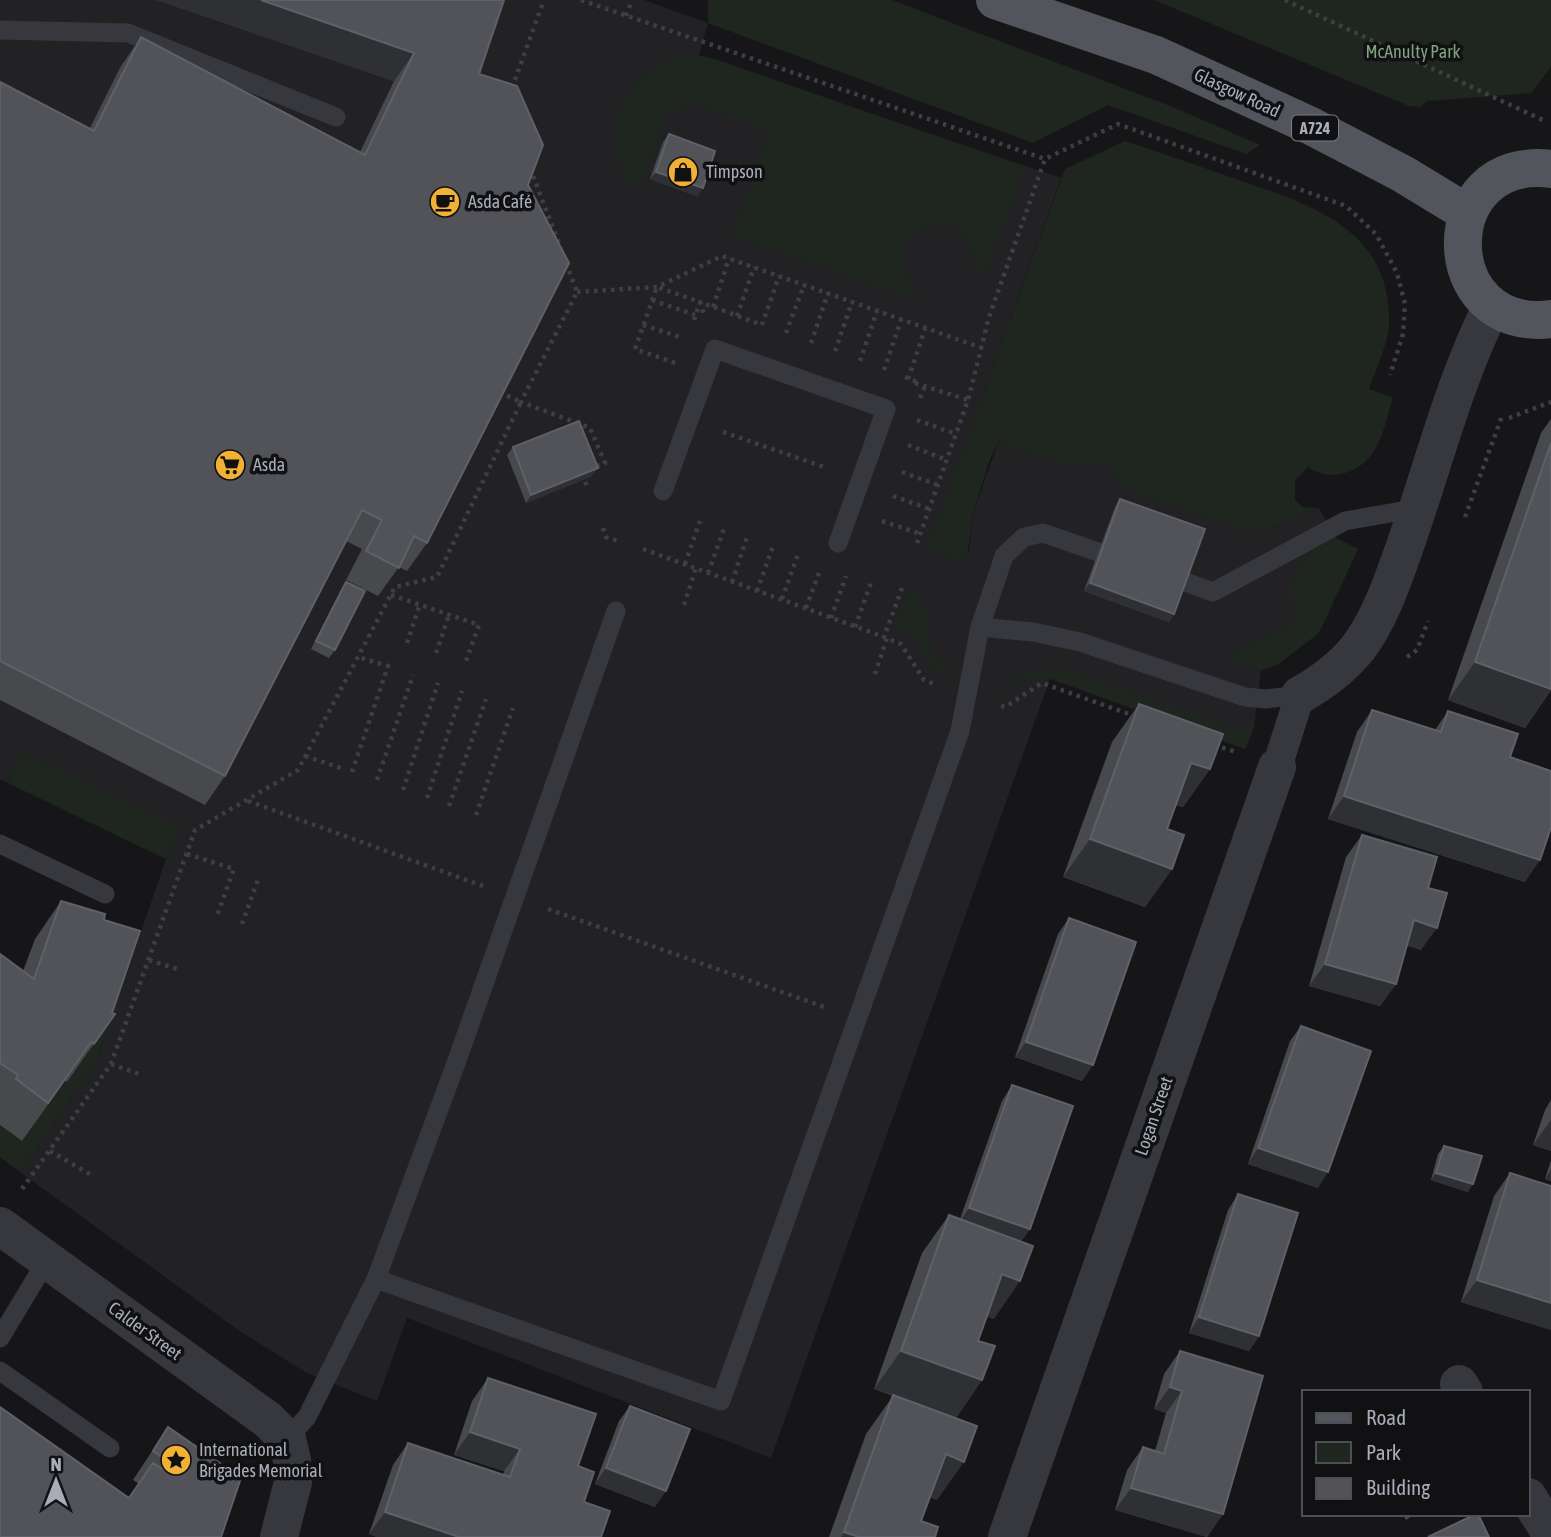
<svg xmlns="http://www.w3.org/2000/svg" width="1551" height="1537" viewBox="0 0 1551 1537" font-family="'Asap Condensed',sans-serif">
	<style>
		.built { fill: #222225 }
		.green { fill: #1e261f }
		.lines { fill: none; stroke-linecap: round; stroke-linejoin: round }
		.path { stroke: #3d3f44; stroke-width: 4.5; stroke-dasharray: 3.5 5; stroke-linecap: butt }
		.service { stroke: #37383d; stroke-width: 19 }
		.pedestrian { stroke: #37383d; stroke-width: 30 }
		.minor { stroke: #37383d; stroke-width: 38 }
		.primary { stroke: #53555c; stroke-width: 38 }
		.wall { fill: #47494d }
		.shaded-wall { fill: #2f3033 }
		.building { fill: #525359; stroke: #5f6168; stroke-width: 2 }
		.labels { text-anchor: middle; stroke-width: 7; stroke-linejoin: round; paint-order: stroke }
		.shield { fill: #111113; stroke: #7b7e86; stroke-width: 2 }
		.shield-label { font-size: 16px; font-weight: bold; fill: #a8adb8 }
		.park-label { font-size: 18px; fill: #7fa381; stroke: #111113 }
		.street-label { font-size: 18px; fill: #a8adb8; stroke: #111113 }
		.poi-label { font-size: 18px; fill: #a8adb8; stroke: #111113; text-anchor: start }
	</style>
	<rect width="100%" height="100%" fill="#161618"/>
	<path class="built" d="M0,0h644l64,23 -9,32 362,123 -133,371 41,2 4,-38 26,-72 43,16 69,9 4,6 153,58 51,-22 17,30 22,11 -39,84 -42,32 -16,5 -7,57 -9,22 -195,-70 -279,779 -364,-140 -30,83 -70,-28 -66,-41 -221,-160 75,-107 71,-206 -166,-80z"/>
	<path class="green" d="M708,0h184l281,107 87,38 -14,9 -138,-49 -75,38 -325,-120z
		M1154,0h397v67l-20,26 -103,8 -9,6 -10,-1z
		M685,54l27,4 313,109 -38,104 -13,-3c2,-11 -1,-21 -8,-30 -34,-39 -91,14 -48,54l-2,8 -183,-64 36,-105 -76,-28 -25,11 -27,71 -6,3 -7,-2c-8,-17 -15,-34 -14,-52 2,-36 37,-74 71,-80z
		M1125,141c37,12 74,25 111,38 73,25 155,49 153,144 -1,22 -13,46 -20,66l24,9c-6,18 -10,42 -22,57 -15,21 -45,26 -63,12l-13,14v19l8,7 16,1 -51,22h-26l-120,-43 -11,-21 -67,-6 -45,-19 -9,18 -17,54 -6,44 -12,3 -28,-11 138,-380z
		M1336,538l22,11 -39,84 -42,32 -16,5 -33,-10 10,-10 54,-26 7,-24 -13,-4c11,-22 23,-54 50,-58z
		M909,591c33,7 2,53 41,80l-2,7 -16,-8 -21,-34 -17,-6z
		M1038,670h27l168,57h21l-9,22 -195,-71h-21l-22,15 -6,-1 20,-17z
		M22,752l158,74 -14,33 -158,-76z
		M113,969l14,4 -32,92 -75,107 -20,-15v-32l22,16 43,-60 2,1 21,-29z"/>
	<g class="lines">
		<path class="path" d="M581,0l464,159
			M1285,0l262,122
			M626,16l6,-16
			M512,88l32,-88
			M530,168l31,81
			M566,263l11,29 -56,110 69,26 15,35 -11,4
			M577,292l80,-5 65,-31 260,92
			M652,300l43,15
			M713,307l16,-49
			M737,316l17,-49
			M694,320l6,-18 62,23
			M643,325l40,13
			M762,325l17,-49
			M786,333l18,-48
			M811,343l17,-50
			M835,351l17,-49
			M860,361l17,-50
			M675,363l-40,-14 22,-62 43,15 5,15
			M884,370l17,-50
			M905,377l12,5
			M908,379l17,-50
			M915,383l53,17
			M920,398l6,-14
			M1509,418l42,-16
			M917,420l39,14
			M723,432l104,36
			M908,445l39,15
			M902,472l36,13
			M582,474l5,12
			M893,496l37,13
			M1465,517l37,-101
			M882,521l39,13
			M603,528l3,9 12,4
			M917,543l51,-143 21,-83 56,-158 73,-35 228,82 30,28 21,39 8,31 -2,30 -13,41
			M643,549l241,88
			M685,564l15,-43
			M708,573l16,-44
			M732,582l15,-45
			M902,588l-18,49 17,7 23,36 10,4
			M757,591l16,-45
			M391,595l88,30 -14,39
			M782,599l16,-45
			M684,605l12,-37
			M806,608l13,-35
			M831,618l15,-42
			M855,627l17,-47
			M407,643l13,-39
			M436,653l13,-38
			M1407,657l10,-7 11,-29
			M875,674l12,-36
			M1001,706l4,1 37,-24 95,34
			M1214,745l22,7
			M305,756l36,12
			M352,772l36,-106 -30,-9
			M377,780l36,-105
			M403,790l35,-107
			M427,798l35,-107
			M248,801l235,85
			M449,806l37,-107
			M476,815l37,-107
			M187,854l47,15 -17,47
			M548,909l279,99
			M242,924l17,-47
			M149,960l31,10
			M111,1064l28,10
			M50,1151l43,25
			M22,1189l89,-125 84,-234 103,-60 97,-183 42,-10 84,-175 -22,-10"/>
		<path class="service" d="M0,30l128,3 208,84
			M663,491l52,-142 171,60 -48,134
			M1163,574l50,18 132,-71 74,-13
			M980,627l53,5 47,10 165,55 21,2 34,-4
			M0,844l105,50
			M376,1279l345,122 239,-670 20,-104 24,-71 20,-19 19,-4 78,27
			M0,1338l47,-78
			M0,1371l110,77
			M287,1439l20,-22 69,-138 79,-213 161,-455"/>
		<path class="pedestrian" d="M1277,767l23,-72"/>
		<path class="minor" d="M1300,695c23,-13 42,-27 58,-47 22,-29 35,-68 47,-102 28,-79 49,-165 87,-240
			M0,1226l268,194 19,19 5,21 1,22 -14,55
			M1459,1384l5,8
			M1528,1497l23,37
			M1007,1537l270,-770"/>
		<path class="primary" d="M995,0l161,55 155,71 92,48 64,39
			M1551,169c-118,-15 -117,165 0,150"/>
	</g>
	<path class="wall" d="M157,0h347l-25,74 49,111 -101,358 -20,28 -8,-4 -21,29 -32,-16 16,-31 -16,-8 -121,235 -20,29 -205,-105v-618l90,46 31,-62 20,-29 219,115 34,-71z
		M669,134l34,54 -6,8 -47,-17 13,-37z
		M1551,419v271l-26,38 -77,-28 93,-267z
		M513,447l79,29 -66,27 -19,-48z
		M1120,499l54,115 -5,8 -85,-31 31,-84z
		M346,582l-11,68 -6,8 -18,-9 30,-59z
		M1139,704l71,65 -27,38 -7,-2 -9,24 5,40 -27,38 -82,-30 49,-135z
		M1372,710l63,20 13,-19 62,46 15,125 -197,-63 29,-87z
		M1362,835l66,53 -7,62 -15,-5 -10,39 -16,22 -71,-20 37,-129z
		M61,901l43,19 8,93 3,1 -48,68 -2,-1 -43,60 -22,-16v-171l23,17 12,-32z
		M1069,918l13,163 -67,-24 43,-123z
		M1301,1026l17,162 -70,-24 42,-123z
		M1012,1085l18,144 -9,12 -27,78 -7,-3 -9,25 4,39 -26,38 -19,82 -7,-3 -9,24 14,16h-106l37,-103 27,-38 -19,-7 48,-136 27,-38 11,4 42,-118z
		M1551,1100v51l-18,-6 12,-35z
		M1444,1146l24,46 -37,-12 7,-26z
		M1551,1160v21l-6,-2z
		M1510,1173l41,13v144l-90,-28 33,-106z
		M1238,1194l21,142 -10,15 -60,-18 39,-123z
		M1180,1351l43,163 -16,23 -92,-27 12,-40 16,-23 12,4 11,-38 -12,-4 10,-35z
		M488,1378l90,88 6,36 17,35h-224l-8,-3 24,-69 15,-22 95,32 1,-4 -50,-16 18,-54z
		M630,1406l25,101 -60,-23 24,-63z
		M168,1427l53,110 -92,-39 10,-14 -6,-4z
		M1403,1514h12l-9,6z"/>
	<path class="shaded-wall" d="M157,0h104l153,53 -20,28z
		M656,172l47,16 -6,8 -47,-17z
		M598,468l-6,8 -66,27 5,-8z
		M1090,583l84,31 -5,8 -85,-31z
		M1475,662l76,27 -26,39 -77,-28z
		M1191,763l19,6 -27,38 -18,-6z
		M1344,796l196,64 -15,22 -197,-63z
		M1090,839l82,30 -27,38 -82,-30z
		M1414,920l23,8 -16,22 -23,-7z
		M1325,964l71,20 -16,22 -71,-20z
		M1026,1042l67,23 -11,16 -67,-24z
		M1551,1120v31l-18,-6z
		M1258,1148l70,24 -10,16 -70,-24z
		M1551,1170v11l-6,-2z
		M1436,1173l37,11 -5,8 -37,-12z
		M969,1208l61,21 -11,16 -61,-21z
		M1002,1274l18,7 -26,38 -19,-7z
		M1477,1280l74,23v27l-90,-28z
		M1199,1317l60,19 -10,15 -60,-18z
		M901,1351l81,29 -26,38 -82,-29z
		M1170,1387l12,4 -16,22 -12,-4z
		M470,1432l50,17 -16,22 -50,-16z
		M946,1454l18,8 -27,38 -18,-8z
		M606,1468l60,23 -11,16 -60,-23z
		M1131,1488l92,26 -16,23 -92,-27z
		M385,1512l74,25h-82l-8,-3z
		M844,1532l15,5h-18z"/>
	<path class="building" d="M261,0h243l-25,74 38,12 26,59 -15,40 41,78 -142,280 -13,-7 -15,32 -33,-17 16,-31 -20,-10 -137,266 -225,-115v-579l94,49 47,-94 224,118 49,-102z
		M669,134l46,17 -12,37 -47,-16z
		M579,421l19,47 -67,27 -18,-48z
		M1551,443v246l-76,-27z
		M1120,499l85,30 -31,85 -84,-31z
		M346,582l19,9 -30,59 -19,-9z
		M1139,704l84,30 -13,35 -19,-6 -24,66 17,6 -12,34 -82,-30z
		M1372,710l69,22 7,-21 70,23 -8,23 41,14v56l-11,33 -196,-64z
		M1362,835l75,22 -9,31 19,5 -10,35 -23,-8 -18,64 -71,-20z
		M61,901l44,13 -1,6 36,11 -28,82 3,1 -21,30 -3,-2 -43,61 -32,-24 2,-4 -18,-12v-109l34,25z
		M1069,918l67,24 -43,123 -67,-23z
		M1301,1026l70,25 -43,121 -70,-24z
		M1012,1085l61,21 -43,123 -61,-21z
		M1444,1146l38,10 -9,28 -37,-11z
		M1510,1173l41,13v117l-74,-23z
		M1238,1194l60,19 -39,123 -60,-19z
		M949,1215l84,31 -13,35 -18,-7 -24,67 17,5 -13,34 -81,-29z
		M1180,1351l83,25 -40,138 -92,-26 12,-41 21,7 18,-63 -12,-4z
		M488,1378l108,36 -18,52 16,6 -10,30 26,9 -9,26h-142l-74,-25 23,-69 102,34 10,-28 -50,-17z
		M893,1395l84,31 -13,36 -18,-8 -25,67 17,6 -3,10h-76l-15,-5z
		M630,1406l60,23 -24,62 -60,-23z
		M0,1407l129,91 24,-35 11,7 5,-8 -16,-11 15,-24 73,51 -20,59h-221z
		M1476,1514h2l11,23h-61z"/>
	<defs>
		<g id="shop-disc" transform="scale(1.575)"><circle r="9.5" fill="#f2b134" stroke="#111113"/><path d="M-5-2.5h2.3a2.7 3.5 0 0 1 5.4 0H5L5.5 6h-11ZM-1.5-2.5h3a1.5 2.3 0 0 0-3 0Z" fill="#111"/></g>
		<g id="cafe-disc" transform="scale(1.575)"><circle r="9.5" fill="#f2b134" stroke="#111113"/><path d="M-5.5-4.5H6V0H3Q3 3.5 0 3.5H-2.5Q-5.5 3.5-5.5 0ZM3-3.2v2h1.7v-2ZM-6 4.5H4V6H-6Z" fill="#111"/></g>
		<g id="supermarket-disc" transform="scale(1.575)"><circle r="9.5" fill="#f2b134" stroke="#111113"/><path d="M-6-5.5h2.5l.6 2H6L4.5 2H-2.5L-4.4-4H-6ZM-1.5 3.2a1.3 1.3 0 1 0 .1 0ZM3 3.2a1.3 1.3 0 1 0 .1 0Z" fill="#111"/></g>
		<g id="sight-disc" transform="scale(1.575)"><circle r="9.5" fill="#f2b134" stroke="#111113"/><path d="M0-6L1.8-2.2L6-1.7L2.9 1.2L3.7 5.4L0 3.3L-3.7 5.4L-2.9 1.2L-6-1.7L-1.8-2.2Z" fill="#111"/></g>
	</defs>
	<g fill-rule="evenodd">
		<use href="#shop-disc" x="683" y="172"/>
		<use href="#cafe-disc" x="445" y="202"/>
		<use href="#supermarket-disc" x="230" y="465"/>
		<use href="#sight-disc" x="176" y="1460"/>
	</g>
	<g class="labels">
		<rect class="shield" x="1292" y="115.5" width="46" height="25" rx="5"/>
		<g class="shield-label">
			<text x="1315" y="134">A724</text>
		</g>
		<g class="park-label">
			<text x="1413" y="58">McAnulty Park</text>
		</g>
		<g class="street-label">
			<text transform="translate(1237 93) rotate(25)" y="6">Glasgow Road</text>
			<text transform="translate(1154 1116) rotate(-71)" y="6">Logan Street</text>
			<text transform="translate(145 1331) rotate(36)" y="6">Calder Street</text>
		</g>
		<g class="poi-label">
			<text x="706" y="178">Timpson</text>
			<text x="468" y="208">Asda Café</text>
			<text x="253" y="471">Asda</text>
			<text x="199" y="1456">International<tspan x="199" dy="21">Brigades Memorial</tspan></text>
		</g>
	</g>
	<rect x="1302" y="1390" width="228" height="126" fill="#111113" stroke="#4d4f55" stroke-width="2"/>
	<rect x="1316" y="1413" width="35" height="10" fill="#53555c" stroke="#4d4f55" stroke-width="2"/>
	<text x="1366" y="1425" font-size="21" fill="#a8adb8">Road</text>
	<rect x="1316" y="1442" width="35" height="21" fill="#1e261f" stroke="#4d4f55" stroke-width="2"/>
	<text x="1366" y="1460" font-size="21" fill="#a8adb8">Park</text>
	<rect x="1316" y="1478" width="35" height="21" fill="#525359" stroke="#4d4f55" stroke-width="2"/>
	<text x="1366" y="1495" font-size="21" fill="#a8adb8">Building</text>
	<g transform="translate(56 1481)" stroke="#111113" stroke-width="5" paint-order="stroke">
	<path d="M0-5L12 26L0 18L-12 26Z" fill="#a8adb8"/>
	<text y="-10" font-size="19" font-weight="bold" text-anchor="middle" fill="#a8adb8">N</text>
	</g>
</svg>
